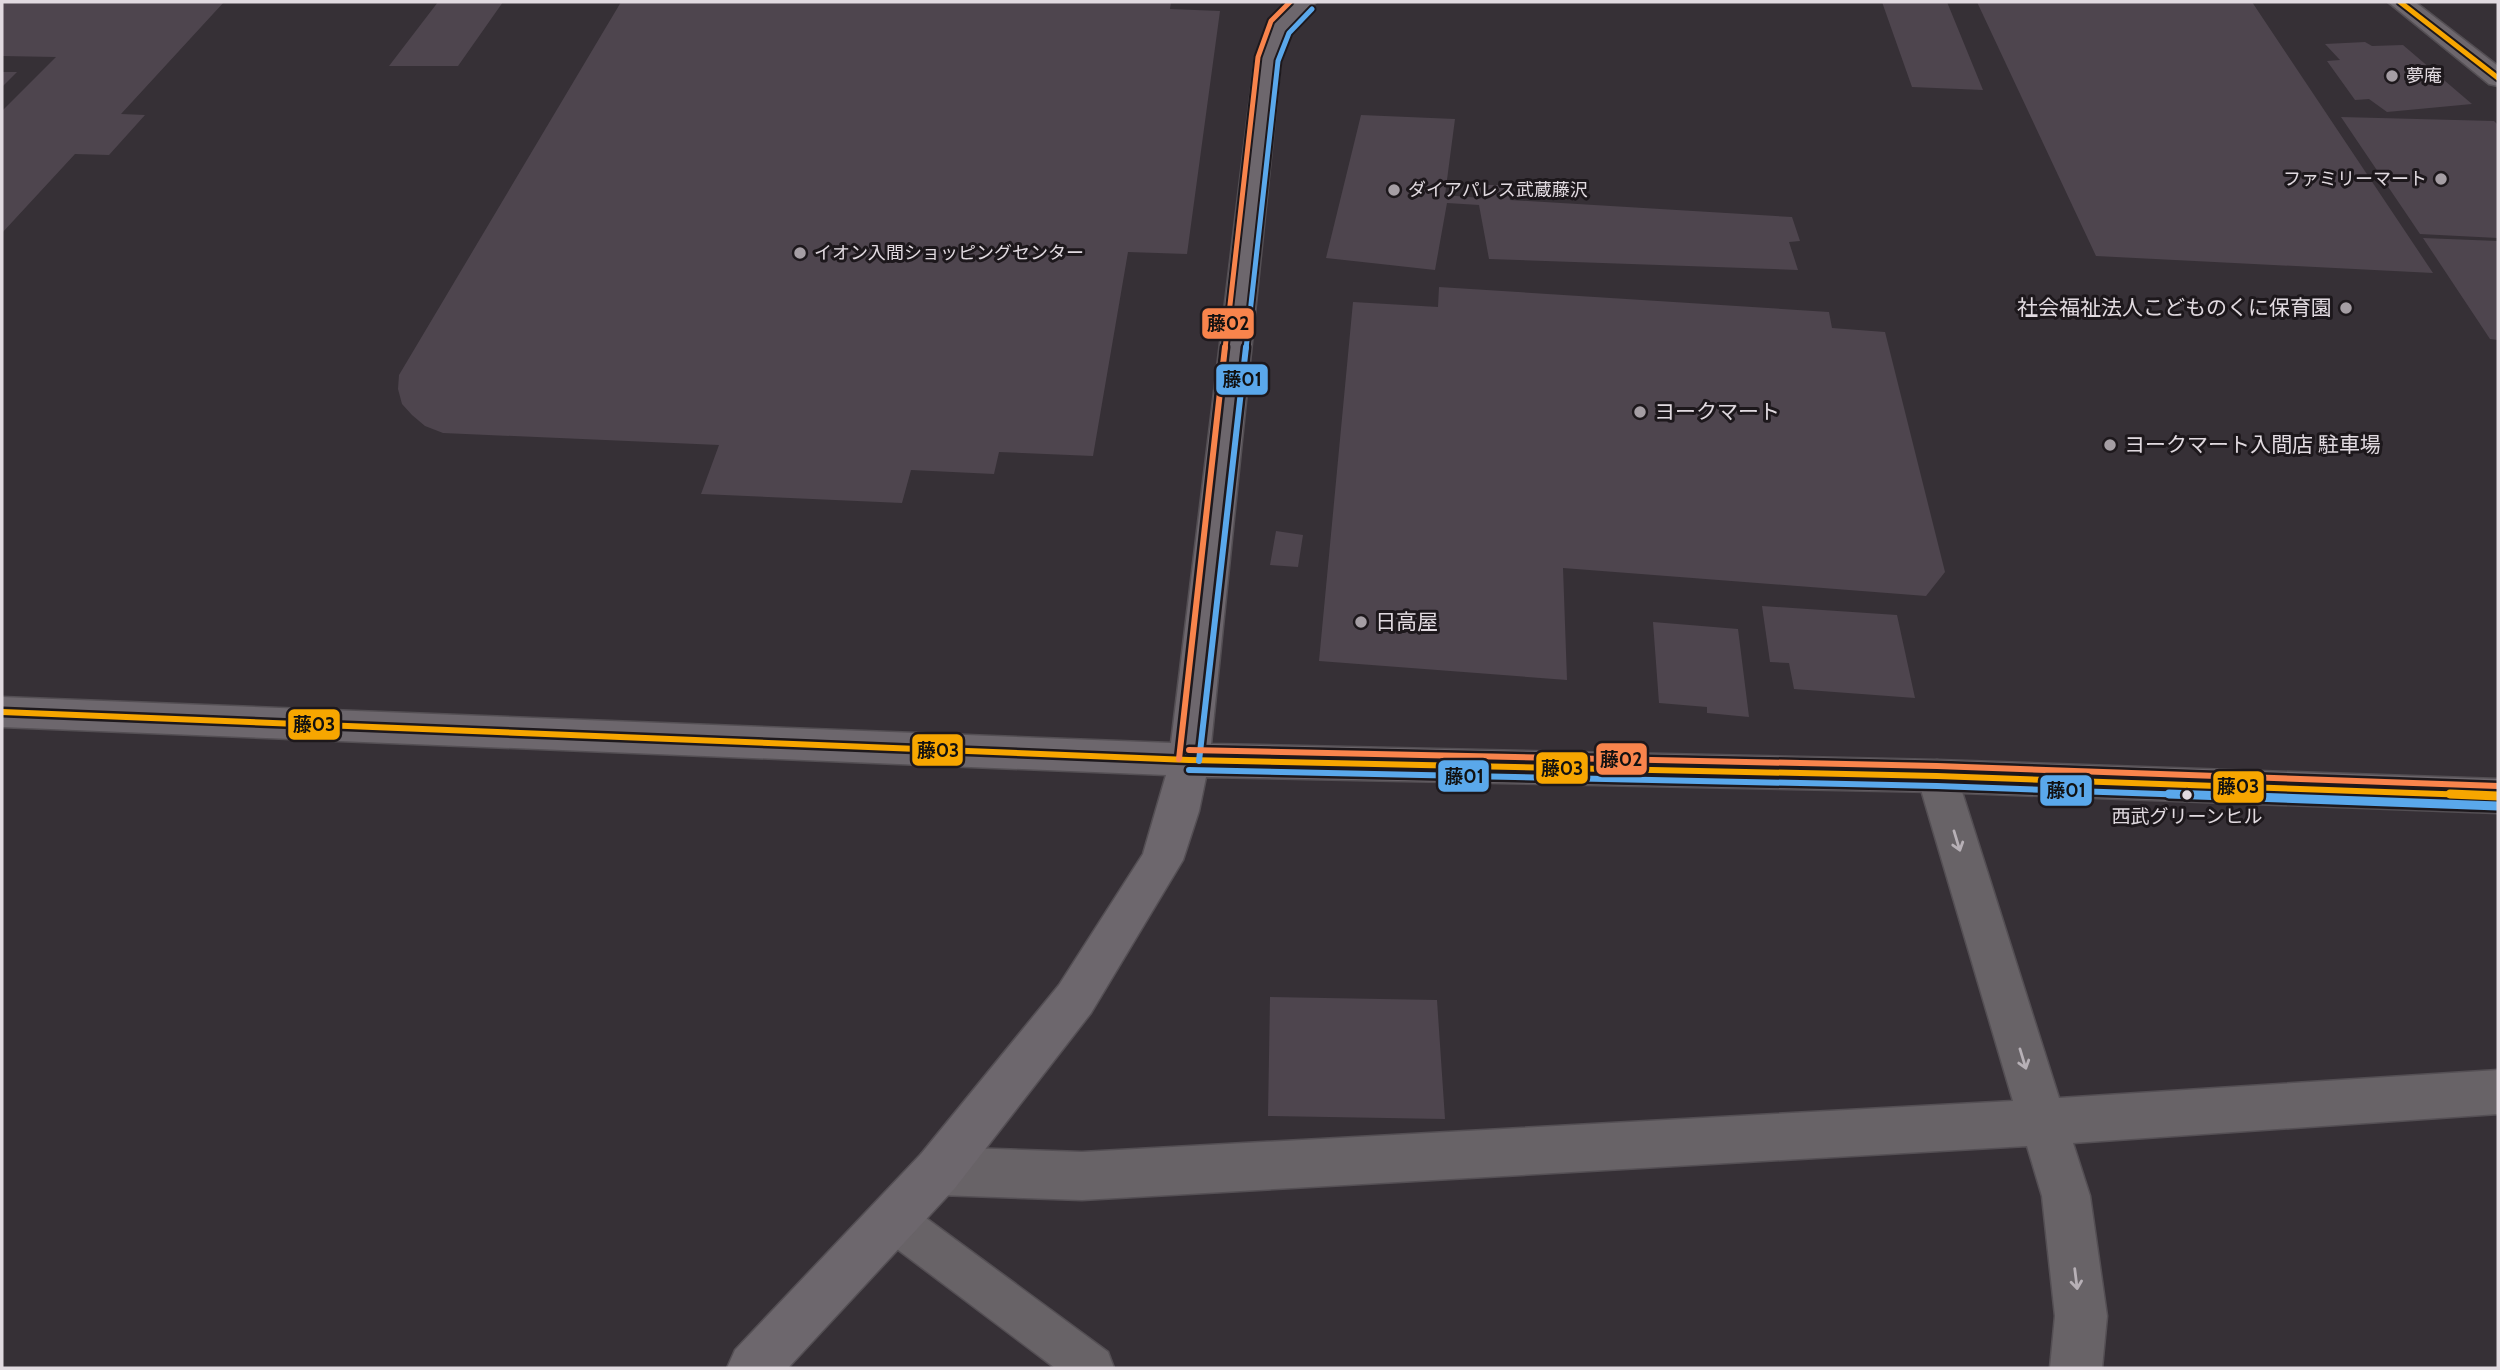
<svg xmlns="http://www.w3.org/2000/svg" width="2500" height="1370" viewBox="0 0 2500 1370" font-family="Cabin,'Noto Sans JP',sans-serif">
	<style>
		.building { fill: #4e454e }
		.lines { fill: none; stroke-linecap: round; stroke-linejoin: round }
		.lane-casing { stroke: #544f54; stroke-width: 3 }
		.street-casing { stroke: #544f54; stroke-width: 3 }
		.secondary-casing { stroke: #544f54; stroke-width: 3 }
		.lane { fill: #686367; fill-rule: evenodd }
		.street { fill: #686367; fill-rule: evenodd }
		.secondary { fill: #6d676d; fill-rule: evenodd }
		.bus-1-far2-casing { stroke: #1d181c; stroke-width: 9 }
		.bus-1-far1-casing { stroke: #1d181c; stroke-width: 11 }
		.bus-1-casing { stroke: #1d181c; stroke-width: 14 }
		.bus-2-far2-casing { stroke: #1d181c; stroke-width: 9 }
		.bus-2-far1-casing { stroke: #1d181c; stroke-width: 11 }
		.bus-2-casing { stroke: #1d181c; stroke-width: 14 }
		.bus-3-far1-casing { stroke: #1d181c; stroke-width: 9 }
		.bus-3-casing { stroke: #1d181c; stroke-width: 11 }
		.bus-1-far2 { stroke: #f7a600; stroke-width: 5 }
		.bus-1-far1 { stroke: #f7a600; stroke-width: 6 }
		.bus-1 { stroke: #f7a600; stroke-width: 9 }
		.bus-2-far2 { stroke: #5aa8eb; stroke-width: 5 }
		.bus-2-far1 { stroke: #5aa8eb; stroke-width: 6 }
		.bus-2 { stroke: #5aa8eb; stroke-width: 9 }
		.bus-3-far1 { stroke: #f8844c; stroke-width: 5 }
		.bus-3 { stroke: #f8844c; stroke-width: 6 }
		.oneway { stroke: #b7b0b6 }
		.poi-dot { fill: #a59ea4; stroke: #1d181c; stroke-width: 2.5 }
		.bus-dot { fill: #e1dae0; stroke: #1d181c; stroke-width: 2.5 }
		.labels { text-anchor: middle; stroke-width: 6; stroke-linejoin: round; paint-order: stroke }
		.far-poi-label { font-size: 18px; fill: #e1dae0; stroke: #1d181c; text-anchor: start }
		.bus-label { font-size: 19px; fill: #e1dae0; stroke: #1d181c }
		.poi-label { font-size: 21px; fill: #e1dae0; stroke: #1d181c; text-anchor: start }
		.line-badge { stroke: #1d181c; stroke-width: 2.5 }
		.pale-badge-label { font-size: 19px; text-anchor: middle; font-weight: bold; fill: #111 }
	</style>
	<rect width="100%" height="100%" fill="#363036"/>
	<path class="building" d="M2,2h222l-103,112 24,1 -36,40 -34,-1 -73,79v-122l54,-54 -54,-1z
		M438,2h65l-45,64h-69z
		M621,2h550l-1,7 50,2 -33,243 -59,-2 -35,204 -94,-4 -5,22 -83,-4 -9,33 -201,-9 18,-49 -276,-12 -18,-7 -13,-11 -10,-11 -4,-15 1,-14z
		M1882,2h65l36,88 -71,-3z
		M1977,2h275l181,271 -337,-17z
		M2365,42l7,4 31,-1 69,59 -85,8 -18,-13 -14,1 -28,-39 13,-1 -15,-16z
		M2,72h15l-15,15z
		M1361,115l94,4 -10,76 35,3 -1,-13h28l3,15 282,17 8,24 -11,1 9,28 -309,-11 -10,-54 -32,-2 -12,67 -109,-12z
		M2341,117l153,4 4,4v113l-78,-4z
		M2423,238l75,3v99l-8,-1z
		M1439,287l390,25 3,16 53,4 60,240 -19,24 -363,-28 4,112 -248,-19 34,-359 85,5z
		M1276,531l27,4 -5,32 -28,-2z
		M1762,606l135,9 18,83 -121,-9 -5,-26 -19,-1z
		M1653,622l85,7 11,88 -42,-4v-6l-48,-4z
		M1270,997l167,3 8,119 -177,-3z"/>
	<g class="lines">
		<g class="lane-casing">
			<path id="lane" d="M892,1198l15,6 201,148 6,16h-59l-178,-134 -6,-15 6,-15z"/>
		</g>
		<g class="street-casing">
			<path id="street" d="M1937,760l14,4 6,12 102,322 439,-28v44l-425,29 17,53 17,120 -5,52h-52l5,-52 -13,-120 -15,-50 -945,54 -144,-5 -17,-7 -7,-17 7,-17 17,-7 144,5 931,-51 -96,-325 6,-12z"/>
		</g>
		<g class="secondary-casing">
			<path id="secondary" d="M1290,2h26l-24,27 -11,29 -70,686 726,16 561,19v34l-561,-21 -731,-15 -7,34 -16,49 -92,153 -136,175 -167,180h-61l8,-18 186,-196 138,-169 84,-131 23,-79 -1164,-48v-30l1169,46 84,-685 12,-31z
				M2388,2h27l83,64v20l-9,-2z"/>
		</g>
		<use href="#lane" class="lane"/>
		<use href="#street" class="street"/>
		<use href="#secondary" class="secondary"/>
		<g class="bus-1-far2-casing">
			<path id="bus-1-far2" d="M2400,2l98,76"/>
		</g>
		<g class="bus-1-far1-casing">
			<path id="bus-1-far1" d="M2,712l1187,48 748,16 561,20"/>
		</g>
		<g class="bus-1-casing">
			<path id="bus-1" d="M2450,794l48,2"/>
		</g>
		<g class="bus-2-far2-casing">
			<path id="bus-2-far2" d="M1246,349l32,-288 11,-28 23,-24"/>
		</g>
		<g class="bus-2-far1-casing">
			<path id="bus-2-far1" d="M1199,761l47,-414
				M1189,770l748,16 281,10"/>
		</g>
		<g class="bus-2-casing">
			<path id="bus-2" d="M2169,794l329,12"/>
		</g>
		<g class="bus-3-far1-casing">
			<path id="bus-3-far1" d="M1225,349l33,-292 13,-36 19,-19"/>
		</g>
		<g class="bus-3-casing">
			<path id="bus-3" d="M1189,750l748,16 561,20
				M1179,759l46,-412"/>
		</g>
		<use href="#bus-1-far2" class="bus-1-far2"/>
		<use href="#bus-1-far1" class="bus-1-far1"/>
		<use href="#bus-1" class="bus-1"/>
		<use href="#bus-2-far2" class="bus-2-far2"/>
		<use href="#bus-2-far1" class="bus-2-far1"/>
		<use href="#bus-2" class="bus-2"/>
		<use href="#bus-3-far1" class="bus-3-far1"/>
		<use href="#bus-3" class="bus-3"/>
	</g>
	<defs><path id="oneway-shaft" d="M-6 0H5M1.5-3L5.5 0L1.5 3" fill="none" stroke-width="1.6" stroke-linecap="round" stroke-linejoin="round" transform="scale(1.75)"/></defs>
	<g class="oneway">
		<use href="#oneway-shaft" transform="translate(1957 841) rotate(73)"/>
		<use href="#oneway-shaft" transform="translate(2023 1059) rotate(73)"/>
		<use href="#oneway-shaft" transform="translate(2076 1279) rotate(83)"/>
	</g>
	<g class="poi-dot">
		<circle cx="2392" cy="76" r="7"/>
		<circle cx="2441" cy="179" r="7"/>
		<circle cx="1394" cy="190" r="7"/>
		<circle cx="800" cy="253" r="7"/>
		<circle cx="2346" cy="308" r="7"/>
		<circle cx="1640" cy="412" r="7"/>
		<circle cx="2110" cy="445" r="7"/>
		<circle cx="1361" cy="622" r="7"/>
	</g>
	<circle class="bus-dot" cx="2187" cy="795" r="6"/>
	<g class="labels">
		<g class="far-poi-label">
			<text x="2406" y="82">夢庵</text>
			<text x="2427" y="185" text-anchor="end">ファミリーマート</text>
			<text x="1408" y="196">ダイアパレス武蔵藤沢</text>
			<text x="814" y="259">イオン入間ショッピングセンター</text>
		</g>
		<g class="bus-label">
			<text x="2187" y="823">西武グリーンヒル</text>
		</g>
		<g class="poi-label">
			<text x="2332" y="315" text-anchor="end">社会福祉法人こどものくに保育園</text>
			<text x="1654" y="419">ヨークマート</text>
			<text x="2124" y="452">ヨークマート入間店 駐車場</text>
			<text x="1375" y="629">日高屋</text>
		</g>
	</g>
	<g class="line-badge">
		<rect x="1201" y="307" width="54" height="33" rx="7" fill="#f8844c"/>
		<rect x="1215" y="363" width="54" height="33" rx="7" fill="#5aa8eb"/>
		<rect x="287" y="708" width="54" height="33" rx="7" fill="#f7a600"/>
		<rect x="911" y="733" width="53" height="34" rx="7" fill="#f7a600"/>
		<rect x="1595" y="742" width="53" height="34" rx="7" fill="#f8844c"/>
		<rect x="1535" y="751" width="54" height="34" rx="7" fill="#f7a600"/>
		<rect x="1437" y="759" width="53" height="34" rx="7" fill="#5aa8eb"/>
		<rect x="2212" y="770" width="53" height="34" rx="7" fill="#f7a600"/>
		<rect x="2039" y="774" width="54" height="33" rx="7" fill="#5aa8eb"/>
	</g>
	<g class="pale-badge-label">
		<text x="1228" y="330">藤02</text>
		<text x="1242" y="386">藤01</text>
		<text x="314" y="731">藤03</text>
		<text x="938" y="757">藤03</text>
		<text x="1621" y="766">藤02</text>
		<text x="1562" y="775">藤03</text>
		<text x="1464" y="783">藤01</text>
		<text x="2238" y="793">藤03</text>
		<text x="2066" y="797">藤01</text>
	</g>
	<rect width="2500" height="1370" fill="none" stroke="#e1dae0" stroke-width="7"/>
</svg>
